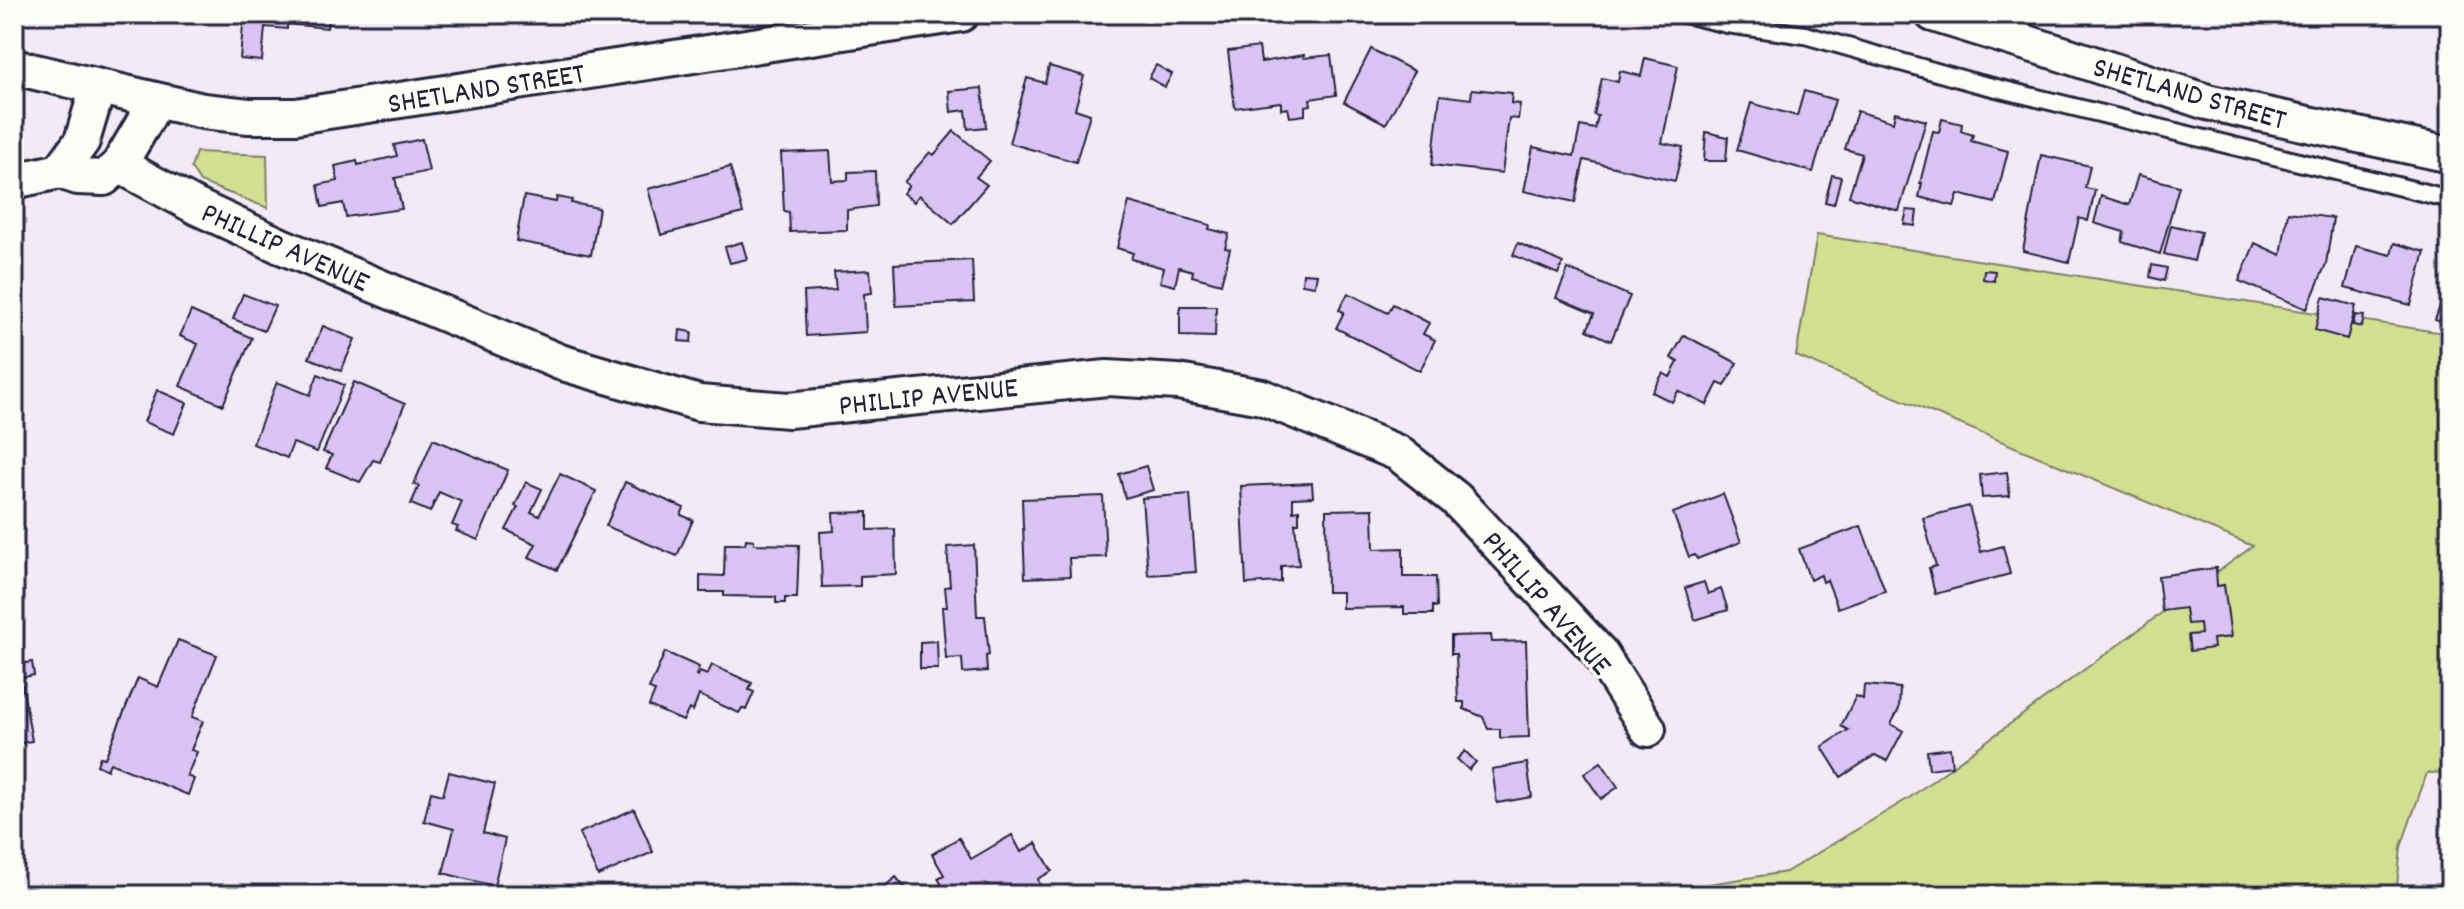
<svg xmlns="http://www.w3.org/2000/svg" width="2464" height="909" viewBox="0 0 2464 909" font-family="Dekko,sans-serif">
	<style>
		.green { fill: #d4df92; stroke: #7b8066; stroke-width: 2 }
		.building { fill: #d9c4f4; stroke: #22223b; stroke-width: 2 }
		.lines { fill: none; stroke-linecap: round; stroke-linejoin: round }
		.lane-casing { stroke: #22223b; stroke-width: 22 }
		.street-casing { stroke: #22223b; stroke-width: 40 }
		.lane { stroke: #fdfcf7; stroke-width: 16 }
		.street { stroke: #fdfcf7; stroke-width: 34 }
		.labels { text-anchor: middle; stroke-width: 7; stroke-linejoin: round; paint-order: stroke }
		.street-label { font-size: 30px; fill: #22223b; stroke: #fdfcf7 }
	</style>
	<rect width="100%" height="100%" fill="#f2ebf6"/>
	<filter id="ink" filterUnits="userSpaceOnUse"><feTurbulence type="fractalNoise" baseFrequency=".0125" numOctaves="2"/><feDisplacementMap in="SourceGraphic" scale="16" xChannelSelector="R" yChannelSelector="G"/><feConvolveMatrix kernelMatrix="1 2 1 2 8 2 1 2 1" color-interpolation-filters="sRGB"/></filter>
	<g filter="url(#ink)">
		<path class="green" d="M196,152l71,3 1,53 -68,-26 -9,-14z
			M1817,235l633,99v438l-23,1 -26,74 -5,48h-758l148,-23 123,-74 344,-252 -457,-190z"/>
		<path class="building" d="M244,14h85l-2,14 -40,-4v5l-22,-2 -3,34 -22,-2z
			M1259,47l2,15 43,-7v3l27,-3 5,40 -26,4 1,6 -6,1v9l-15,2 -2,-9 -7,1v-7l-46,6 -7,-57z
			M1371,49l43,22 -28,53 -42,-22z
			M1645,58l33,8 -16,77 21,4 -8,34 -91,-21 -9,42 -51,-11 9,-44 41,9 6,-30 15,3 3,-13 -4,-1 8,-37 16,4 2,-11 21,5z
			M1156,65l16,9 -7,13 -16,-9z
			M1049,66l35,10 -9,33 15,5 -14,48 -67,-19 18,-65 18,5z
			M982,88l4,39 -18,2 -2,-19 -15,2 -2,-21z
			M1472,89l40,4 -1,10 9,1 -2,15 -9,-1 -7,55 -70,-8 8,-70 31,4z
			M1804,91l31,9 -22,72 -76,-22 14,-47 46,13z
			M1857,111l36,11 2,-10 31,9 -27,90 -50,-15 13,-42 -17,-5z
			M1942,119l20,5 -1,7 12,4 -2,6 37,10 -13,52 -37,-9 -4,12 -35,-9 3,-14h-2l13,-52 6,1z
			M954,131l36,30 -14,16 11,8 -34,39 -34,-29 -5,7 -11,-9 6,-7 -5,-4 26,-30 4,3z
			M1706,132l22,5 -2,24h-22z
			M422,139l7,32 -34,7 7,31 -56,8 -3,-14 -21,4 -4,-22 20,-4 -3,-15 22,-5 1,4 39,-9 -3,-11z
			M830,151l2,30 16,-1v-8l27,-1 1,35 -29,4v20l-57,2 -1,-20 -5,-1 -3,-58z
			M2041,155l49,11 -5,22 10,2 -7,31 -9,-3 -10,44 -46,-11z
			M730,167l13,46 -82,22 -13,-46z
			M1832,175l9,2 -7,27 -9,-2z
			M2138,175l41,11 -19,68 -38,-12 2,-10 -30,-9 7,-27 28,9z
			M524,196l32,6 1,-5 15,3 -1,3 28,5 -8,47 -75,-14z
			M1129,202l81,23 -1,4 20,5 -4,14 5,1 -9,35 -29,-8 1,-5 -14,-4 -4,19 -15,-4 4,-14 -33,-9 2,-6 -16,-5z
			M1907,210l10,1 -2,15 -11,-2z
			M2288,212l45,6 -7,46 -19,45 -68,-28 16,-38 26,12z
			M2171,225l30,7 -7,29 -30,-7z
			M742,242l5,17 -17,4 -5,-16z
			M1518,243l45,20 -5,11 -45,-19z
			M2394,243l31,9 -14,53 -66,-17 11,-42 35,9z
			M972,260l2,42 -78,4 -2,-42z
			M2152,265l15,3 -3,13 -14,-4z
			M1568,269l62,27 -19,45 -24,-11 7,-16 -38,-16z
			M870,270l2,23 -8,1 2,38 -60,4 -2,-44 32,-2 -2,-18z
			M1984,270l11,1 -1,10 -11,-2z
			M1303,273l14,1 -2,12 -13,-2z
			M2450,279v46l-15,-5z
			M1348,293l40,20 5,-9 36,19 -6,11 12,6 -15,31 -84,-43 8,-16 -5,-2z
			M243,294l32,12 -11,25 -31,-12z
			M2323,297l33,9 -9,33 -32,-9z
			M1180,306h36l-1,31 -35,-1z
			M191,311l61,27 -29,67 -43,-19 18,-42 -18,-8z
			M2355,315l9,1 -2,11 -9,-2z
			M323,326l32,13 -14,32 -32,-13z
			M680,330l12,2 -1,10 -12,-1z
			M1684,335l53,28 -12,23 -7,-3 -11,22 -29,-14 -6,11 -20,-10 11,-19 7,4 8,-15 -7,-4z
			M318,374l26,11 -27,67 -24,-9 -6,15 -34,-14 24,-62 33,13z
			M354,382l51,22 -25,58 -7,-2 -13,22 -34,-14 6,-13 -9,-3z
			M157,390l30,13 -13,31 -30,-12z
			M433,439l75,31 -30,70 -22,-9 2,-4 -6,-2 10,-23 -23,-10 -9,20 -19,-8 8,-18 -5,-2z
			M1146,466l7,24 -28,8 -6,-24z
			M2007,472l3,24 -28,2 -2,-23z
			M560,474l36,17 -39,79 -28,-13 7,-13 -30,-14 12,-23 -3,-1 11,-24 16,7 -11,23 8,4z
			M625,482l59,26 -3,7 12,5 -16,36 -71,-30z
			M1312,483l1,14 -20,1v13l6,-1v13h-4l4,42 -18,1v16l-35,2 -5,-98z
			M1190,494l6,78 -48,3 -6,-77z
			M1723,494l18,48 -44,17 -2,-4 -6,2 -16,-44z
			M1103,496l3,61 -37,1 1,18 -45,2 -3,-79z
			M1969,506l12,46 22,-6 7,28 -75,20 -6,-26 7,-2 -13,-48z
			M1373,509l1,40 29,-1v29h33l1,30 -4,-1v8h-29v-7l-62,1v-16h-15l-1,-82z
			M868,512v18l27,-1 1,45 -36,2v10l-38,1 -2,-55 14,-1 -1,-18z
			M1861,526l24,65 -47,17 -11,-28 -4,2 -2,-7 -11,5 -11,-31z
			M746,539l8,1v4l45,1 -2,53h-12v5h-9v-6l-52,-1v-4h-24v-17l24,1 1,-32h20z
			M974,545l3,71h8l4,39 -3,1 1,15 -24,2 -1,-15 -16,1 -4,-52h5l-2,-20 5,-1 -3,-39z
			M2216,568l1,18 7,-1 7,52 -18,2 1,9 -24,3 -2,-16 13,-1 -1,-11 -13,1 -2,-16 -23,3 -4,-35z
			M1704,582l4,12 13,-5 7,21 -33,10 -10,-32z
			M1491,635l1,7 34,-1 3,96 -29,1v-9h-12l-5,-12 -19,-8v-7h-6l-2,-48h-5v-18z
			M178,640l39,15 -25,62 11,4 -12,29 6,2 -10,24 7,3 -6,16 -78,-32 -3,7 -10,-5 3,-8 5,1 33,-80 20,9z
			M937,641l1,28h-18v-27z
			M665,652l34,15 -3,8 2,1 2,-4 7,3 5,-10 40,18 -3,7 5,2 -8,18 -4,-2 -3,5 -40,-18 -6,16 -4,-2 -6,12 -34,-15 6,-15 -6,-2z
			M32,662l2,13 -18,4 -2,-14z
			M22,684l10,57 -18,3v-59z
			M1864,685l36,3 -1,21 -8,15 12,7 -16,30 -12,-6 -34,22 -19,-30 26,-17 -7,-4 15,-30 7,3z
			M1950,748l2,18 -23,3 -2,-18z
			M1465,751l11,11 -7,8 -12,-11z
			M1601,762l17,25 -17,12 -17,-25z
			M1527,763l5,34 -35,6 -5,-34z
			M449,772l46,12 -12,49 22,6 -11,47 -51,-13 11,-44 -30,-8 7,-29 12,3z
			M634,809l19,43 -55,24 -19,-43z
			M1012,835l9,17 15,-9 16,28 -14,8 2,6 -18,10h-75l-9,-17 6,-3 -12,-21 27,-16 12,21z
			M896,877l15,18h-37z"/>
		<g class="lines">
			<g class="lane-casing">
				<path id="lane" d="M1685,14l42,10 78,11 167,47 478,117"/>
			</g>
			<g class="street-casing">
				<path id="street" d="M1933,14l133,41 141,47 243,53
					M14,67l189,44 46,5h47l665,-102
					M119,165l78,42 84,39 279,116 139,41 90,7 318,-32 71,4 84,15 136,56 58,46 143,153 49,77
					M60,171l22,-30 16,-54
					M14,181l46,-10 18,6 26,1 15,-13 37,-63"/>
			</g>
			<use href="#lane" class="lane"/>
			<use href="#street" class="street"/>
		</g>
	</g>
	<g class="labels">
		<g class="street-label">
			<text transform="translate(486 87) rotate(-9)" y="10">SHETLAND STREET</text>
			<text transform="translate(2190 92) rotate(16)" y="10">SHETLAND STREET</text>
			<text transform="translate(286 246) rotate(24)" y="10">PHILLIP AVENUE</text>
			<text transform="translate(928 395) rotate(-6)" y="10">PHILLIP AVENUE</text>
			<text transform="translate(1548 602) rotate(49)" y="10">PHILLIP AVENUE</text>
		</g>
	</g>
	<rect width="2464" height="909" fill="none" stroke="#fdfcf7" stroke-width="48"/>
	<rect x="24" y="24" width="2416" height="861" fill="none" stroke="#22223b" stroke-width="3" filter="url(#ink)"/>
</svg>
